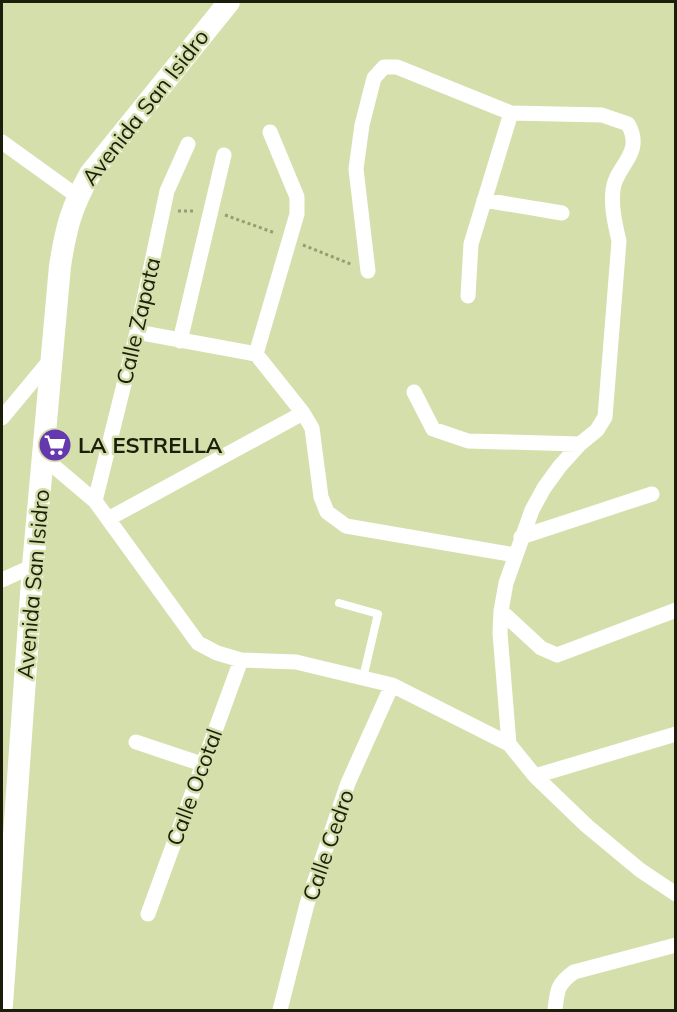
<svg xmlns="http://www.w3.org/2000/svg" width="677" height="1012" viewBox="0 0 677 1012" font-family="Mulish,sans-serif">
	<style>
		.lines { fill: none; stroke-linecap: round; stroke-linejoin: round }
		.path { stroke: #959d74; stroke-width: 3; stroke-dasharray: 3 3; stroke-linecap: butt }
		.lane { stroke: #fff; stroke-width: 8 }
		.street { stroke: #fff; stroke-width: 15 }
		.secondary { stroke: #fff; stroke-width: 22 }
		.labels { text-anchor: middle; stroke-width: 5; stroke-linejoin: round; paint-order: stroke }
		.street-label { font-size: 22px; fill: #1b1e0a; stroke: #d5dfab }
		.poi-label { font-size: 22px; font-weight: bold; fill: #1b1e0a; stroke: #d5dfab; text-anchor: start }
	</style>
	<rect width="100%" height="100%" fill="#d5dfab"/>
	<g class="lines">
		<path class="path" d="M178,211h17
			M225,215l50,18
			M303,245l50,20"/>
		<path class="lane" d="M339,603l39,11 -15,64"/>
		<path class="street" d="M270,132l27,65v17l-41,140 47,59 9,15 9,69 6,15 19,14 169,29
			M2,142l75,54
			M484,200l78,13
			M368,271l-12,-102 6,-44 12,-47 10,-11h13l114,46 91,2 26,9c17,30 -13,42 -15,66 -2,17 2,34 6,51l-14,176 -8,13 -17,14 -20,22 -16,22 -12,22 -26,73 -5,28 -1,22 9,111
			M468,296l3,-52 40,-131
			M137,332l119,22
			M180,341l44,-186
			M414,392l19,37 35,12 112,3
			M2,418l49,-59
			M43,457l52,44 103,142 19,10 24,7 55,2 96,23 117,59 26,32 52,50 53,44 36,24
			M95,501l42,-169 30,-141 21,-47
			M108,519l195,-106
			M521,537l131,-43
			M2,580l31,-14
			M501,611l40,37 16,7 119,-45
			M136,742l66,22
			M535,776l141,-42
			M148,914l93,-254
			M280,1010l27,-106 41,-121 44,-98
			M555,1010c2,-19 2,-26 19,-38l102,-27"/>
		<path class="secondary" d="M2,1005l31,-439 27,-300c6,-38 11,-58 30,-92l139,-172"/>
	</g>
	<defs>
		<g id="supermarket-disc" transform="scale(1.725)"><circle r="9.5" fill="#6638b0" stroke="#d5dfab"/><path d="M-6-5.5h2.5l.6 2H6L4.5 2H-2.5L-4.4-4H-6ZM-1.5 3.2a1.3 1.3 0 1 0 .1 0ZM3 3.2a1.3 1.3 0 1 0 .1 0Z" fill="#fff"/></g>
	</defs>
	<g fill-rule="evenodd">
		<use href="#supermarket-disc" x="55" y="445"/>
	</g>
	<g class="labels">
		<g class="street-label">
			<text transform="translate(145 107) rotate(-52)" y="8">Avenida San Isidro</text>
			<text transform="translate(138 321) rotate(-77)" y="8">Calle Zapata</text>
			<text transform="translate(33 584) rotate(-85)" y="8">Avenida San Isidro</text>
			<text transform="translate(194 787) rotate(-70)" y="8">Calle Ocotal</text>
			<text transform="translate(328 845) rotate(-71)" y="8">Calle Cedro</text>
		</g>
		<g class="poi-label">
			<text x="78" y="453">LA ESTRELLA</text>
		</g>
	</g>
	<rect width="677" height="1012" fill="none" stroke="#1b1e0a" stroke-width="6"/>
</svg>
